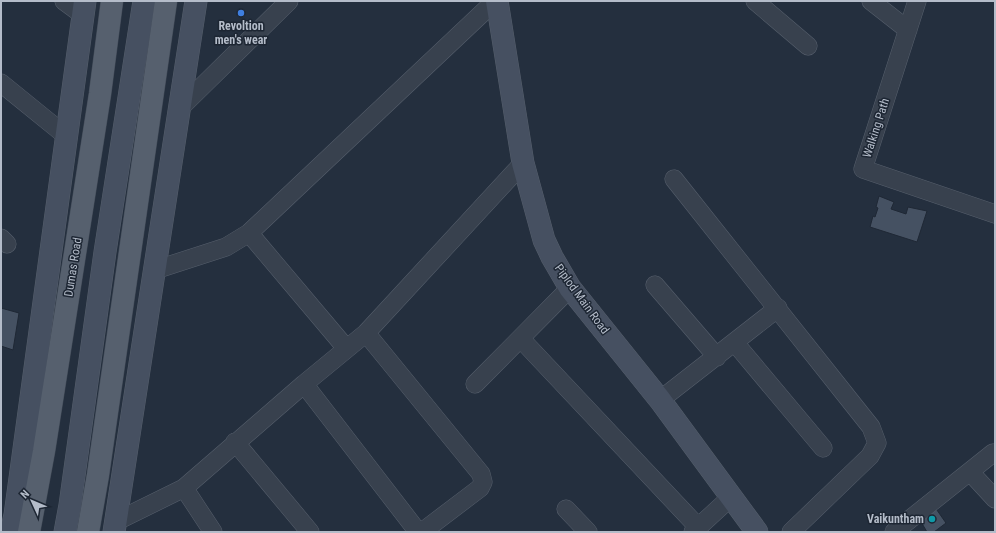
<svg xmlns="http://www.w3.org/2000/svg" width="996" height="533" viewBox="0 0 996 533" font-family="'Roboto Condensed',sans-serif">
	<style>
		.building { fill: #455162; stroke: #1f2835 }
		.lines { fill: none; stroke-linecap: round; stroke-linejoin: round }
		.street-casing { stroke: #565f6c; stroke-width: 19 }
		.secondary-casing { stroke: #565f6c; stroke-width: 23 }
		.primary-casing { stroke: #414a57; stroke-width: 23 }
		.street { stroke: #38414e; stroke-width: 18 }
		.secondary { stroke: #465061; stroke-width: 22 }
		.primary { stroke: #56606e; stroke-width: 22 }
		.shop-dot { fill: #3f7fe0; stroke: #1d2633; stroke-width: 1.5 }
		.culture-dot { fill: #0f9aa8; stroke: #1d2633; stroke-width: 1.5 }
		.labels { text-anchor: middle; stroke-width: 3; stroke-linejoin: round; paint-order: stroke }
		.poi-label { font-size: 12px; font-weight: bold; fill: #b4bcc9; stroke: #1d2633 }
		.street-label { font-size: 12px; fill: #b4bcc9; stroke: #1d2633 }
	</style>
	<rect width="100%" height="100%" fill="#242f3e"/>
	<path class="building" d="M879,196l15,6 -3,7 15,5 2,-7 19,4 -10,31 -47,-15 3,-11 2,1 3,-9 -2,-1z
		M1,308l18,5 -6,37 -12,-4z
		M932,503l14,20 -12,9h-7l-10,-17z"/>
	<g class="lines">
		<g class="street-casing">
			<path id="street" d="M64,1l19,14
				M755,1l53,45
				M871,1l37,29
				M917,1l-54,168 132,45
				M1,83l64,52
				M179,109l110,-108
				M674,179l197,248 6,16 -7,13 -79,76
				M249,233l97,115
				M1,238l6,6
				M155,270l71,-23 23,-14 246,-232
				M655,285l62,72
				M366,333l115,141 2,8 -3,6 -58,44
				M521,339l177,188
				M735,343l88,105
				M304,384l114,148
				M475,384l95,-96
				M660,400l118,-92
				M235,442l75,90
				M971,473l24,26
				M184,488l29,44
				M566,509l22,23
				M117,521l67,-33 120,-104 62,-51 157,-170
				M693,532l37,-34
				M894,532l99,-79"/>
		</g>
		<g class="secondary-casing">
			<path id="secondary" d="M497,1l26,162 21,77 8,17 18,31 90,112 97,132
				M11,532l4,-17 70,-514
				M65,532l5,-27 35,-253 39,-251
				M114,532l82,-531"/>
		</g>
		<g class="primary-casing">
			<path id="primary" d="M29,532l15,-81 56,-357 12,-93
				M88,532l10,-57 68,-474"/>
		</g>
		<use href="#street" class="street"/>
		<use href="#secondary" class="secondary"/>
		<use href="#primary" class="primary"/>
	</g>
	<circle class="shop-dot" cx="241" cy="13" r="4"/>
	<circle class="culture-dot" cx="932" cy="519" r="4"/>
	<g class="labels">
		<g class="poi-label">
			<text x="241" y="30">Revoltion<tspan x="241" dy="14">men's wear</tspan></text>
			<text x="924" y="523" text-anchor="end">Vaikuntham</text>
		</g>
		<g class="street-label">
			<text transform="translate(876 128) rotate(-72)" y="4">Walking Path</text>
			<text transform="translate(73 267) rotate(-81)" y="4">Dumas Road</text>
			<text transform="translate(582 299) rotate(54)" y="4">Piplod Main Road</text>
		</g>
	</g>
	<rect width="996" height="533" fill="none" stroke="#b4bcc9" stroke-width="4"/>
	<g transform="translate(32 501) rotate(314)" stroke="#1d2633" stroke-width="3" paint-order="stroke">
	<path d="M0-3L7 15L0 10L-7 15Z" fill="#b4bcc9"/>
	<text y="-6" font-size="11" font-weight="bold" text-anchor="middle" fill="#b4bcc9">N</text>
	</g>
</svg>
